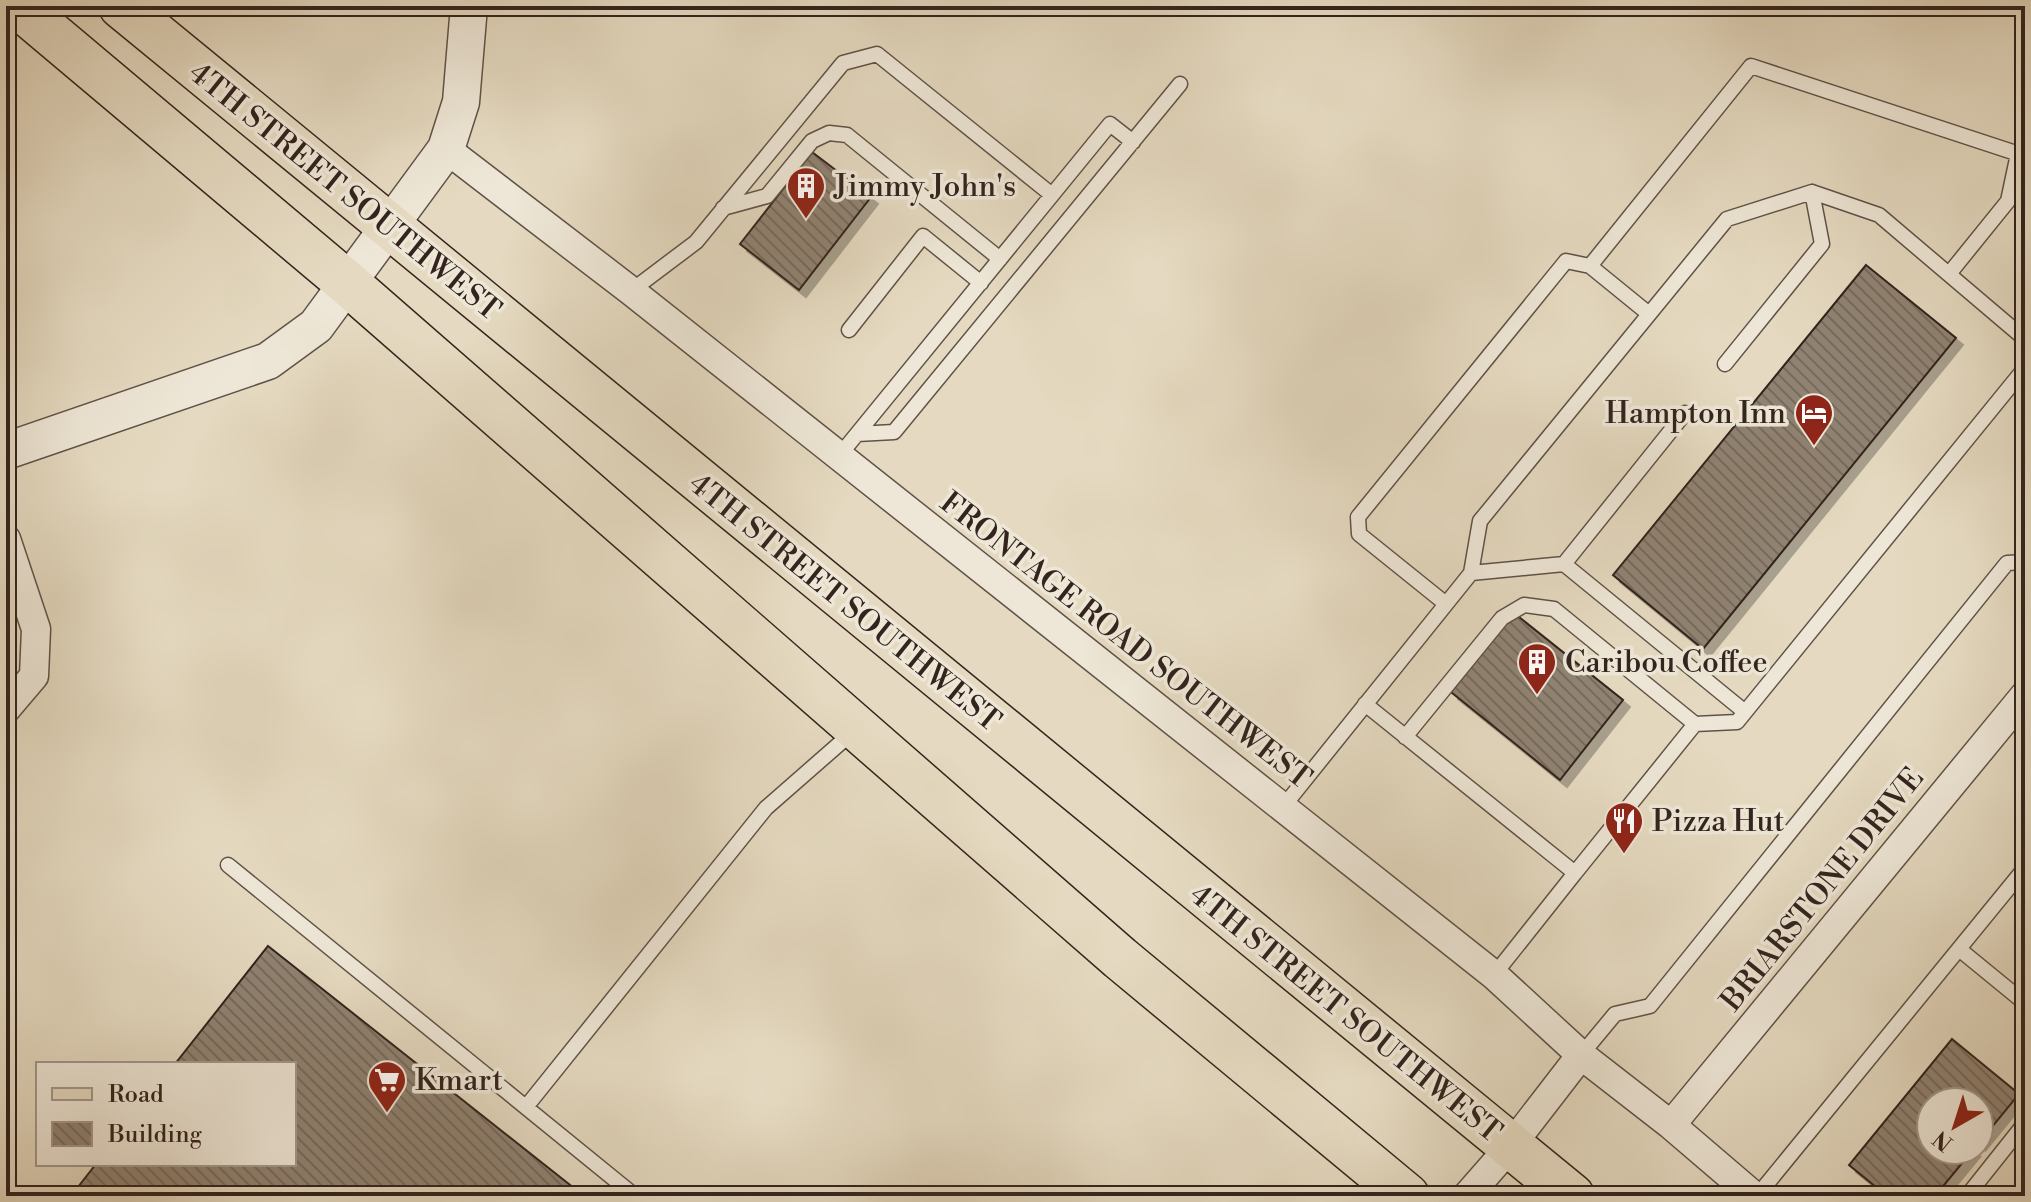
<svg xmlns="http://www.w3.org/2000/svg" width="2031" height="1202" viewBox="0 0 2031 1202" font-family="'Libre Bodoni',serif">
	<style>
		.building { fill: url(#building-back-hatch); stroke: #33241e; stroke-width: 2; filter: url(#shadow) }
		.lines { fill: none; stroke-linecap: round; stroke-linejoin: round }
		.service-casing { stroke: #605247; stroke-width: 17 }
		.minor-casing { stroke: #605247; stroke-width: 31 }
		.tertiary-casing { stroke: #605247; stroke-width: 39 }
		.primary-casing { stroke: #33241e; stroke-width: 47 }
		.service { stroke: #eee7d7; stroke-width: 14 }
		.minor { stroke: #eee7d7; stroke-width: 28 }
		.tertiary { stroke: #eee7d7; stroke-width: 36 }
		.primary { stroke: #e5dac1; stroke-width: 44 }
		.labels { text-anchor: middle; stroke-width: 7; stroke-linejoin: round; paint-order: stroke }
		.poi-label { font-size: 30px; fill: #33241e; stroke: #eee7d7; text-anchor: start }
		.street-label { font-size: 30px; fill: #33241e; stroke: #eee7d7 }
	</style>
	<defs>
		<pattern id="building-back-hatch" width="6" height="6" patternUnits="userSpaceOnUse" patternTransform="scale(2)"><rect width="6" height="6" fill="#908373"/><path d="M-1 5l2 2M0 0l6 6M5-1l2 2" fill="none" stroke="#766b5e"/></pattern>
		<filter id="shadow"><feDropShadow dx="7" dy="7" stdDeviation="0" flood-color="#0004"/></filter>
	</defs>
	<rect width="100%" height="100%" fill="#e5dac1"/>
	<filter id="stains"><feTurbulence type="fractalNoise" baseFrequency=".0025" numOctaves="4"/><feColorMatrix values="0 0 0 0 .2 0 0 0 0 .09 0 0 0 0 .02 0 0 0 .5 -.17"/></filter>
	<radialGradient id="worn" r=".72"><stop offset=".6" stop-color="#630" stop-opacity="0"/><stop offset="1" stop-color="#630" stop-opacity=".3"/></radialGradient>
	<path class="building" d="M812,152l59,45 -72,93 -59,-46z
		M1866,265l90,73 -253,311 -90,-74z
		M1514,613l109,87 -63,80 -109,-88z
		M268,946l316,250h-513l25,-32h198v-100h-119z
		M1952,1039l67,55 -40,49v-41h-48v48h42l-38,46h-48l-38,-31z"/>
	<g class="lines">
		<g class="service-casing">
			<path id="service" d="M723,208l44,-12 45,-55 17,-8 18,2 153,124
				M1590,266l161,-200 274,90
				M1949,274l59,-73 10,-47
				M631,291l65,-49 147,-179 34,-9 175,141
				M849,330l74,-94 58,47
				M1725,364l97,-120 -10,-52
				M857,434l37,-2 286,-348
				M839,456l271,-332 23,18
				M1564,564l121,-151
				M1471,573l93,-9 181,148
				M1446,604l-87,-70 -1,-17 208,-256 24,5 59,48
				M1365,704l210,169 -81,102
				M1405,737l97,-119 22,-13 30,4 141,115 42,-2 288,-354
				M1283,807l188,-234 9,-52 247,-302 85,-27 67,23 146,124
				M228,865l407,331
				M1575,873l120,-149
				M1959,949l66,54
				M1581,1055l34,-41 35,-8 357,-443 18,-1
				M526,1107l240,-299 88,-77
				M1757,1196l268,-328
				M1967,1196l58,-73"/>
		</g>
		<g class="minor-casing">
			<path id="minor" d="M446,149l185,142 863,684 87,80 90,70 83,71
				M6,539l30,90 -2,47 -28,33
				M1671,1125l354,-430
				M1467,1196l43,-49 71,-92"/>
		</g>
		<g class="tertiary-casing">
			<path id="tertiary" d="M6,451l262,-90 48,-35 130,-177 15,-47 8,-96"/>
		</g>
		<g class="primary-casing">
			<path id="primary" d="M18,6l328,276 774,676 287,238
				M121,6l1451,1190"/>
		</g>
		<use href="#service" class="service"/>
		<use href="#minor" class="minor"/>
		<use href="#tertiary" class="tertiary"/>
		<use href="#primary" class="primary"/>
	</g>
	<defs>
		<g id="building-pin" transform="scale(2)"><path d="M0 17L-7.5 6A9.5 9.5 0 1 1 7.5 6Z" fill="#8f2418" stroke="#eee7d7"/><path d="M-4-6H4V6H1V3H-1V6H-4ZM-2.5-4.3h1.7v1.8h-1.7ZM.8-4.3h1.7v1.8H.8ZM-2.5-1h1.7V.8h-1.7ZM.8-1h1.7V.8H.8Z" fill="#fff"/></g>
		<g id="hotel-pin" transform="scale(2)"><path d="M0 17L-7.5 6A9.5 9.5 0 1 1 7.5 6Z" fill="#8f2418" stroke="#eee7d7"/><path d="M-6-4.5h1.5V1H6V5H4.5V3h-9V5H-6ZM-4 0a1.8 1.8 0 1 1 3.6 0ZM.5 0V-2.5h3Q6-2.5 6 0Z" fill="#fff"/></g>
		<g id="restaurant-pin" transform="scale(2)"><path d="M0 17L-7.5 6A9.5 9.5 0 1 1 7.5 6Z" fill="#8f2418" stroke="#eee7d7"/><path d="M-5-6h1v4h1v-4h1v4h1v-4h1v5L-1.5 .5V6h-2V.5L-5-1ZM5-6V6H3V1.5H1.5Q1.5-4 5-6Z" fill="#fff"/></g>
		<g id="supermarket-pin" transform="scale(2)"><path d="M0 17L-7.5 6A9.5 9.5 0 1 1 7.5 6Z" fill="#8f2418" stroke="#eee7d7"/><path d="M-6-5.5h2.5l.6 2H6L4.5 2H-2.5L-4.4-4H-6ZM-1.5 3.2a1.3 1.3 0 1 0 .1 0ZM3 3.2a1.3 1.3 0 1 0 .1 0Z" fill="#fff"/></g>
	</defs>
	<g fill-rule="evenodd">
		<use href="#building-pin" x="806" y="186"/>
		<use href="#hotel-pin" x="1814" y="413"/>
		<use href="#building-pin" x="1537" y="662"/>
		<use href="#restaurant-pin" x="1624" y="821"/>
		<use href="#supermarket-pin" x="387" y="1080"/>
	</g>
	<g class="labels">
		<g class="poi-label">
			<text x="834" y="196">Jimmy John's</text>
			<text x="1786" y="423" text-anchor="end">Hampton Inn</text>
			<text x="1565" y="672">Caribou Coffee</text>
			<text x="1652" y="831">Pizza Hut</text>
			<text x="415" y="1090">Kmart</text>
		</g>
		<g class="street-label">
			<text transform="translate(345 191) rotate(39)" y="10">4TH STREET SOUTHWEST</text>
			<text transform="translate(845 602) rotate(39)" y="10">4TH STREET SOUTHWEST</text>
			<text transform="translate(1126 640) rotate(38)" y="10">FRONTAGE ROAD SOUTHWEST</text>
			<text transform="translate(1822 889) rotate(-51)" y="10">BRIARSTONE DRIVE</text>
			<text transform="translate(1346 1013) rotate(39)" y="10">4TH STREET SOUTHWEST</text>
		</g>
	</g>
	<rect width="2031" height="1202" fill="none" stroke="#e5dac1" stroke-width="32"/>
	<rect x="8" y="8" width="2015" height="1186" fill="none" stroke="#33241e" stroke-width="4"/>
	<rect x="16" y="16" width="1999" height="1170" fill="none" stroke="#33241e" stroke-width="2"/>
	<rect x="36" y="1062" width="260" height="104" fill="#eee7d7" stroke="#a3998d" stroke-width="2"/>
	<rect x="52" y="1088" width="40" height="12" fill="#e5dac1" stroke="#a3998d" stroke-width="2"/>
	<text x="108" y="1102" font-size="24" fill="#33241e">Road</text>
	<rect x="52" y="1122" width="40" height="24" fill="url(#building-back-hatch)" stroke="#a3998d" stroke-width="2"/>
	<text x="108" y="1142" font-size="24" fill="#33241e">Building</text>
	<g transform="translate(1955 1126) rotate(219)"><circle r="38" fill="#eee7d7" stroke="#a3998d" stroke-width="2"/>
	<path d="M0-6L14 30L0 20L-14 30Z" fill="#8f2418"/>
	<text y="-12" font-size="22" font-weight="bold" text-anchor="middle" fill="#33241e">N</text>
	</g>
	<rect width="100%" height="100%" filter="url(#stains)"/>
	<rect width="100%" height="100%" fill="url(#worn)"/>
</svg>
